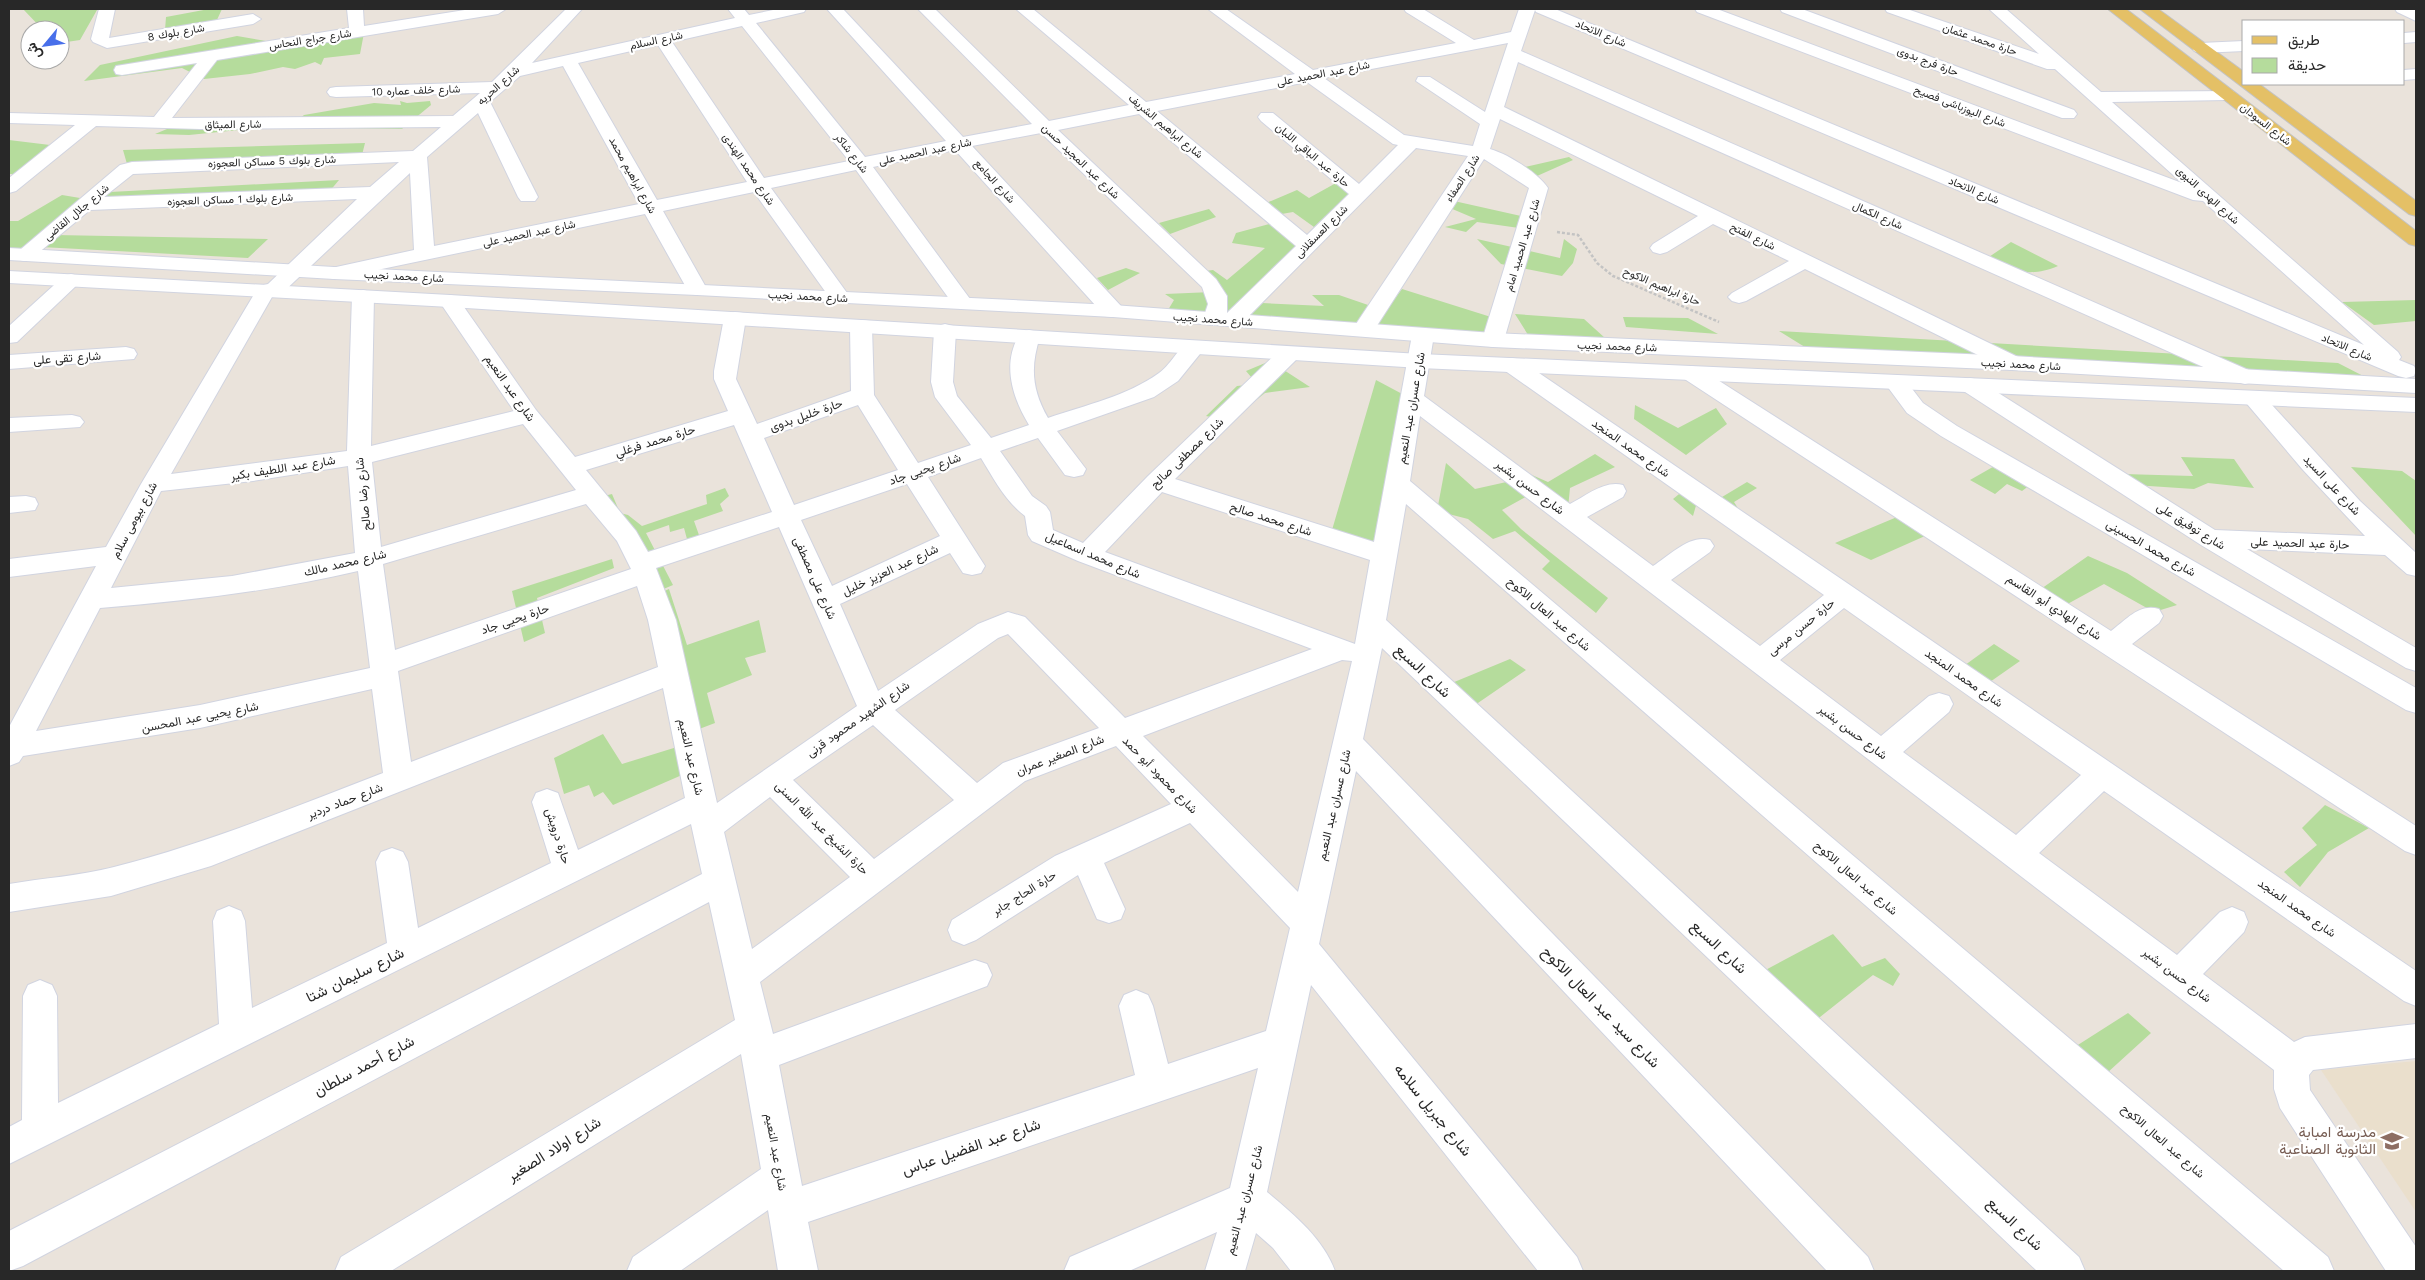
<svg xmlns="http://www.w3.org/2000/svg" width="2425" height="1280" viewBox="0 0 2425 1280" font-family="'Work Sans',Vazirmatn,sans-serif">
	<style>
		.education { fill: #eadfcc }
		.green { fill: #b5dc9c }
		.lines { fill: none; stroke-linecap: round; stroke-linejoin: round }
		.minor-casing { stroke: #d1d4e0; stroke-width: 2 }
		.tertiary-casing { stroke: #d1d4e0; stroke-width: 2 }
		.secondary-casing { stroke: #d1d4e0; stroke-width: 2 }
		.primary-casing { stroke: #c3c3c3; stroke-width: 2 }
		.path { stroke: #c3c3c3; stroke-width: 2.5; stroke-dasharray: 3 2; stroke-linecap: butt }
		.minor { fill: #fff; fill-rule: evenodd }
		.tertiary { fill: #fff; fill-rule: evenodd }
		.secondary { fill: #fff; fill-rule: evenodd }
		.primary { fill: #e4c066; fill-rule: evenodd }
		.labels { text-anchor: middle; stroke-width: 4.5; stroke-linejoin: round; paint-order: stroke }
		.far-street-label { font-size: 11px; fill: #282828; stroke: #fff }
		.street-label { font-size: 12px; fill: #282828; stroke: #fff }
		.near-street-label { font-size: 15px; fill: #282828; stroke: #fff }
		.near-education-label { font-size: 15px; fill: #785e54; stroke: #fff; text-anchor: end }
	</style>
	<rect width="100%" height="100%" fill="#eae3db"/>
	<path class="education" d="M2416,1061v151l-95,-142z"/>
	<path class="green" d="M23,9l74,1 -17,30 -20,3v-13h-17z
		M209,9h13l-6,13 -51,8 1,-13z
		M364,33l-4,21 -36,4 -3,7 -6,-3 -20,7 -12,-2 -33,7 -46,5 -22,-11 -98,13 16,-16 137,-29 29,5z
		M400,101l7,2 23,-2 1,4 -29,24 -113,-2 15,-12 70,-12 27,2z
		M179,124l79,4 -69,7 -34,-1z
		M9,140l41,5 -36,29h-5z
		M365,143l-3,12 -235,9 -4,-14z
		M1569,157l4,3 -36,16 -16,-8z
		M339,180l-10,12 -237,12 18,-12z
		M1336,183l13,11 -35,33 -21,-15 -17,3 -12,-11 33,-14 12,8z
		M62,195l24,4 -66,50h-11v-28h9z
		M1454,201l67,15 -2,12 -42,-6 -11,10 -21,-5 31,-8 -26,-11z
		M1209,209l7,8 -46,17 -11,-11z
		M1273,223l26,22 -70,70 -61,-5 6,-10 -9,-6 47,-2 -7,-21 8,-1 14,10 38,-32 -33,-5 4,-10z
		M55,235l213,4 -20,19 -207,-11z
		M1477,239l83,19 4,-19 13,10 -4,14 -11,13 -61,-12z
		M2011,242l47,24c-29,12 -45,5 -72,-7z
		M1126,268l14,5 -32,17 -11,-12z
		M1402,289l89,28 -6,17 -111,-8z
		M1312,295h27l32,11 -11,19 -113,-9 15,-13 62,3z
		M2416,300v21l-42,4 -32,-23z
		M1515,314l69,5 21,19h-75z
		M1623,317l65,1 30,16 -92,-7z
		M1779,331l559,32 33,17 -563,-31z
		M1270,361l40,26 -45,6 -35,28 -24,-5 31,-30 20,-2 -11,-13z
		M1376,380l30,16 -15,49 -1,35 -11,64 -47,-14z
		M1635,405l43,23 38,-20 11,16 -41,31 -52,-36z
		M1595,454l20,13 -45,21 -2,20 -43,-36 23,10z
		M2181,457l53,2 20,29 -46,-5 -14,6 -60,-4 -11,-11 70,2z
		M1446,463l29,26 36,-8 18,14 -27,15 19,19 87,69 -12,15 -54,-44 8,-8 -35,-30 -22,8 -25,-20 -31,-8z
		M1998,464l32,21 -8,6 -15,-7 -12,10 -25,-14z
		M2351,467l51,4 14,10v55z
		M1747,482l10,6 -23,14 9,14 -46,-14 -4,14 -20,-17 11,-9 14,-7 24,14z
		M725,488l4,8 -9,8 3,7 -29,10 5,14 -12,4 -3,-11 -14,4 -1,-7 -23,8 27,52 -26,11 -29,-62 -26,-35 20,-5 8,19 8,2 14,11 65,-22 -1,-9z
		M1897,517l28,19 -54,24 -36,-17z
		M2088,556l39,17 50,32 -23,7 -50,-28 -42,23 -24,-16z
		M612,559l2,9 -77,30 8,35 -21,9 -12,-51z
		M669,589l18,56 72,-25 7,32 -21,6 7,17 -45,18 8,30 -29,11 -38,-136z
		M1994,644l26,17 -33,23 -26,-16z
		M1510,659l16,11 -51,35 -28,-20z
		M603,734l19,30 55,-17 5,28 -69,30 -10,-13 -9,5 -5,-12 -25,9 -10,-36z
		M2325,805l44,23 -41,24 -28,35 -16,-15 33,-27 -15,-17z
		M1833,934l29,33 23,-9 15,16 -7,12 -20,-11 -58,46 -57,-47z
		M2128,1013l23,20 -44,40 -37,-23z"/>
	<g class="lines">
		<g class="minor-casing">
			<path id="minor" d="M99,9h16l-6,29 144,-24 8,5 -8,5 -146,24 -14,-6 -2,-3z
				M347,9h16l1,17 107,-17h35l-8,5 -281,46 -45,58 281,-2 27,-23 -144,4 -6,-1 -3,-4 3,-4 6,-1 156,-5 74,-73h16l-50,54 203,-45 -7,-9h16l5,6 29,-6h28l-2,3 -48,11 109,134 81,-16 -119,-132h16l120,128 69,-13 -114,-115h17l114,112 80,-16 -113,-96h17l113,93 149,-28 -87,-65h18l87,61 143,-27 -50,-31 -2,-3h19l51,31 37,-8 8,-23h36l809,336 -161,-144 -10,-1 -496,-188 -2,-3h22l465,174 -127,-114h-8l-160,-57 -2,-3h22l132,45 -50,-45h17l95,83 132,-1 3,4 -3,4 -6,1 -115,2 286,250 3,5 -2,3 15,6 2,4 -2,6 -8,2 -8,-2 -862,-364 -1,-2 -14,41 732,321 3,5 -3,5 -8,2 -8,-2 -719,-320 -14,45 516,251 3,5 -3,5 -8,2 -8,-2 -199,-99 -59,32 -7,2 -7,-2 -4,-4 4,-4 57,-32 -76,-37 -46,28 -7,2 -7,-2 -3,-4 3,-4 45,-28 -198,-97 -10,30c18,5 48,24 58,39l-44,152 -3,5 -8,2 -8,-2 -3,-5 47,-152 -45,-29 -113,176 -8,1 -8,-1 -3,-5 116,-174 -52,-8 -176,177 -8,1 -9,-4 -9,3 -8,-1 -3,-5 5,-15 -6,-17 -161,-154 -69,13 149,160 3,5 -3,5 -8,1 -8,-1 -150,-166 -82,17 100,136 -4,4 -7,2 -7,-2 -99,-137 -85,18 79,109 -4,4 -7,2 -7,-2 -78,-109 -91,19 44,78 -3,4 -7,2 -7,-2 -3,-4 -42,-75 -311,65 -7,-2 -3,-4 3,-4 87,-19 -4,-77 -130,122 -8,2 -101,177 176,-23 5,-155 4,-4 7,-2 7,2 4,4 -3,150 143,-35 -75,-110 4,-4 7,-2 7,2 79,113 39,47 153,-46 -14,-32v-8l10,-53 3,-5 8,-1 8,1 3,5 -10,61 21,45 94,-33 -1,-65 3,-5 8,-1 8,1 3,5 2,69 44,68 53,-18 -36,-48 -4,-15 3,-51 3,-5 8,-2 8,2 3,5 -3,51 4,14 34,42 38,-13c-17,-28 -28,-63 -8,-93l8,-2 8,2 3,5c-10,30 -8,53 8,81 38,-13 79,-22 111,-45 16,-11 20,-34 42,-29l3,5 -26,32 -24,16 -97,34 29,38 -3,6 -9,2 -9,-2 -27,-37 -38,13 32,45 14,10 4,6 3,18 30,13 65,-67 133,-127 8,-2 8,2 3,5 -3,5 -122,120 199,63 38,-207 3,-5 8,-2 8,2 3,5 -10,61 146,108c16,-8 34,-24 53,-19l3,6 -3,6 -36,20 66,49c17,-11 37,-32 57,-26l4,6 -4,6 -39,28 89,66 64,-51 -320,-225 -3,-5 3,-5 8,-2 8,2 896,611v35l-12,-5 -300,-210 -65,62 138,102 43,-43 12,-5 12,5 4,10 -4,10 -41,42 91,68 11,-5 111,-13v34l-103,12 -4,5 1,15 106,157v24h-30l-106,-163 -6,-19v-19l-854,-654 -10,65 918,776 6,14h-50l-878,-767 -20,116 693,637 6,14h-48l-655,-623 -19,91 505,518 6,14h-47l-471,-500 -37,173 258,313 6,14h-45l-227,-286 -44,207c26,22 56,46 68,79h-44l-18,-23 -17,-15 -11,38h-40l12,-39 -88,39h-65l6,-14 160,-69 28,-120 -450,154 10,49h-40l-10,-61 -88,61h-53l6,-14 128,-88 -20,-115 -350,217h-56l6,-14 394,-237 -26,-118 -686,364 -14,5v-40l693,-357 -11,-50 -682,340v-37l13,-7 1,-124 5,-11 12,-5 12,5 5,11 1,107 161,-79 -6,-103 4,-10 12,-5 12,5 4,10 7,87 135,-65 -11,-81 5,-10 11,-4 11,4 5,10 10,66 133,-65 -19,-61 4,-9 11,-4 11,4 20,57 107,-52 -22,-110 -452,178 -100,30 -102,16v-28c34,-6 71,-8 105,-17 92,-23 180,-60 269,-94l-11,-84 -172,39 -177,28 -4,6 -10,4v-39l87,-161 -87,11v-18l97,-12 35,-63 118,-198 9,-2 89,-85 -267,11 -59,49 -7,2 -7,-2 -3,-4 106,-90 12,-3 281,-11 28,-24 -241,2 -104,-3 -80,65 -7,2v-15l66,-53 -66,-2v-10l145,4 43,-54 -75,12 -6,-1 -2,-4 2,-4 233,-38zM742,26l107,135 -85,17 -92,-136zM1508,43l-23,69 -55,-35h-12l-2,4 64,43 -7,22 -69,-11 -80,-57zM658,45l89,137 -90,18 -79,-137zM563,66l76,138 -205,42 -7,-89 51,-44 40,84 3,4h14l3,-4 -48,-95 30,-26zM1307,82l86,62 5,1 -39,39 -86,-71h-12l-3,4 3,4 88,73 -42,41 -150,-124zM1139,114l157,132 -69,67v-17l-11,-17 -158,-149zM399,162l-29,25 -266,10 29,-23zM858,405l40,65 -104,35 -30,-67zM523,424l53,66 -195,57 -9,-85zM734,425l38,87 -124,40 -12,-21 -50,-61zM981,458c13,21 24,43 44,58l3,19 4,6 46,20 234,88 -187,69 -100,-101 -17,-5 -30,12 -100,67 -38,-87 110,-51 13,20 9,2 9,-2 4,-7 -57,-89zM348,466l7,87 -123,23 -121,12 50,-97 92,-10zM907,484l33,52 -108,50 -31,-66zM1162,492l208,68 -15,84 -250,-92zM586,504l31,37 14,28 -236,81 -12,-86zM779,527l78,179 -140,97 -41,-183 -20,-52zM358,571l12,97 -170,37 -164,26 64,-123c87,-7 173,-17 258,-37zM637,586l11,34 10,47 -247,95 -13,-91zM1844,608l237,167 -65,60 -113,-83 46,-40 4,-8 -4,-8 -10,-3 -10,3 -48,40 -101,-76zM1008,634l91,94 -96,35 -26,20 -82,-73 103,-72zM1342,660l10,1 -54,231 -155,-156zM873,725l81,75 -80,59 -81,-79zM1116,746l55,58 -116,52 -103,64 -4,10 4,10 12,5 12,-5 102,-65 19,44 12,4 12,-4 4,-10 -21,-46 86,-40 100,105 -24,103 -98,33 -15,-58 -5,-11 -12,-5 -12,5 -5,11 16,69 -333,111 -23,-121 208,-79 5,-11 -5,-11 -12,-4 -202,74 -13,-52 265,-201zM770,797l80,80 -98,72 -28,-117z
				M1780,9h22l272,101 3,4 -3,4h-12l-280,-106z
				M2416,32v10l-12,1v-10z
				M2244,41v10l-44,2 -6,-2 -2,-3 2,-3 6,-2z
				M2416,69v10l-12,1v-10z
				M71,274l7,2 3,4 -3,4 -61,58 -8,1v-17l55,-50z
				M126,347l8,2 3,5 -3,5 -125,10v-14z
				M1691,366l8,2 412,263c15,-11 28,-28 48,-22l4,7 -4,7 -27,21 284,182v29l-11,-4 -722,-473 -3,-5 3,-5z
				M1895,375l8,2 20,26 34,23 459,262v25l-10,-3 -465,-274 -34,-23 -23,-31 3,-5z
				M1970,378l8,2 237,150 150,6 -62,-66 -61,-72 3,-5 8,-2 8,2 99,108 56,52v23l-9,-2 -22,-19 -138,-6 169,99v23l-10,-3 -205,-123 -239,-155 -3,-5 3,-5z
				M72,415l8,2 4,5 -4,5 -71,5v-14z
				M26,496l9,2 3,6 -3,6 -26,3v-16z"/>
		</g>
		<g class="tertiary-casing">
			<path id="tertiary" d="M2395,9l21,1v11l-19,-9z"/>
		</g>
		<g class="secondary-casing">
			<path id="secondary" d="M9,248l325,19 779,38 380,28 519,23 404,23v14l-404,-23 -519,-23 -380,-30 -416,-22 -363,-16 -325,-19z
				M9,271l441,24 970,59 996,44v14l-996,-44 -970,-61 -441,-24z"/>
		</g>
		<g class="primary-casing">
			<path id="primary" d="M2108,9h18l290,222v15l-7,-2z
				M2140,9h18l86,63v12h15l157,117v15l-7,-2z"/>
		</g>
		<path class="path" d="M1557,232l21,3 19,28 16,13 106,46"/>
		<use href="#minor" class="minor"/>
		<use href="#tertiary" class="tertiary"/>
		<use href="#secondary" class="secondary"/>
		<use href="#primary" class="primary"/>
	</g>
	<defs>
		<g id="school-bare" transform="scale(1.725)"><path d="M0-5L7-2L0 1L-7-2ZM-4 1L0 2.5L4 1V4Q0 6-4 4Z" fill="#8d6e63" stroke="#fff" stroke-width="2.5" paint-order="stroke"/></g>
	</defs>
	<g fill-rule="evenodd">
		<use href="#school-bare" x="2392" y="1141"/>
	</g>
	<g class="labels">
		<g class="far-street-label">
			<text transform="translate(176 32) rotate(-10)" y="4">شارع بلوك 8</text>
			<text transform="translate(1601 33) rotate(23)" y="4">شارع الاتحاد</text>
			<text transform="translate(310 39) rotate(-9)" y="4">شارع جراج النحاس</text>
			<text transform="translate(1980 39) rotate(19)" y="4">حارة محمد عثمان</text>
			<text transform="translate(656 40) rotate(-12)" y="4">شارع السلام</text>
			<text transform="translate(1928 61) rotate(21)" y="4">حارة فرج بدوى</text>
			<text transform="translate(1323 73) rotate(-11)" y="4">شارع عبد الحميد على</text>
			<text transform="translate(498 85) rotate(-42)" y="4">شارع الحريه</text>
			<text transform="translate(416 90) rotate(-2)" y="4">شارع خلف عماره 10</text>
			<text transform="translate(1960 106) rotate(21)" y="4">شارع اليوزباشى فصيح</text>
			<text transform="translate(233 124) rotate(-1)" y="4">شارع الميثاق</text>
			<text transform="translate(2266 124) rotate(38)" y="4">شارع السودان</text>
			<text transform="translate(1166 126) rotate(40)" y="4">شارع ابراهيم الشريف</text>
			<text transform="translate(925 151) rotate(-12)" y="4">شارع عبد الحميد على</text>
			<text transform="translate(852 153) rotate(52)" y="4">شارع شاكر</text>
			<text transform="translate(1313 155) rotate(40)" y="4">حارة عبد الباقي اللبان</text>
			<text transform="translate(272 161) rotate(-2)" y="4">شارع بلوك 5 مساكن العجوزه</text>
			<text transform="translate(1081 161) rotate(44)" y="4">شارع عبد المجيد حسن</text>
			<text transform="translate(749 169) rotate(56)" y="4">شارع محمد الهندى</text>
			<text transform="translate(633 175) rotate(61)" y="4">شارع ابراهيم محمد</text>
			<text transform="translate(1462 178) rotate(-57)" y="4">شارع الصفاء</text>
			<text transform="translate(995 181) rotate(48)" y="4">شارع الجامع</text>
			<text transform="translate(1974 190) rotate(23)" y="4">شارع الاتحاد</text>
			<text transform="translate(2208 195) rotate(42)" y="4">شارع الهدى النبوى</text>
			<text transform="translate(230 199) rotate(-2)" y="4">شارع بلوك 1 مساكن العجوزه</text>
			<text transform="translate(76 212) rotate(-40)" y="4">شارع جلال القاضى</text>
			<text transform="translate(1878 215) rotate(24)" y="4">شارع الكمال</text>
			<text transform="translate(1321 231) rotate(-45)" y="4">شارع العسقلانى</text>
			<text transform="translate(529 233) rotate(-12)" y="4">شارع عبد الحميد على</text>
			<text transform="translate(1753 236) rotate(26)" y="4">شارع الفتح</text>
			<text transform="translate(1522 245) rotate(-73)" y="4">شارع عبد الحميد امام</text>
			<text transform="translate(404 276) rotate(3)" y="4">شارع محمد نجيب</text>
			<text transform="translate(1662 286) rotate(23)" y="4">حارة ابراهيم الاكوح</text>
			<text transform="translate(808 296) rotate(3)" y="4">شارع محمد نجيب</text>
			<text transform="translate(1213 319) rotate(4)" y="4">شارع محمد نجيب</text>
			<text transform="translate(1617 346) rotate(2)" y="4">شارع محمد نجيب</text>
			<text transform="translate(2347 347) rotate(23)" y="4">شارع الاتحاد</text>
			<text transform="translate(2021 364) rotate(3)" y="4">شارع محمد نجيب</text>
		</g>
		<g class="street-label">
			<text transform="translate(67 358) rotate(-4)" y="4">شارع تقى على</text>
			<text transform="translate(510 388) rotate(55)" y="4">شارع عبد النعيم</text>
			<text transform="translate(1411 408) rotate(-80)" y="4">شارع عسران عبد النعيم</text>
			<text transform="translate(806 415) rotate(-19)" y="4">حارة خليل بدوى</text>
			<text transform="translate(655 441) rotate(-17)" y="4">حارة محمد فرغلي</text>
			<text transform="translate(1631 448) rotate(35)" y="4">شارع محمد المنجد</text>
			<text transform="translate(1187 453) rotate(-44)" y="4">شارع مصطفى صالح</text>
			<text transform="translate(283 468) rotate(-9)" y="4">شارع عبد اللطيف بكير</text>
			<text transform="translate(925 469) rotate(-19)" y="4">شارع يحيى جاد</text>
			<text transform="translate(2332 485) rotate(47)" y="4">شارع على السيد</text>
			<text transform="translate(1530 487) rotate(37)" y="4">شارع حسن بشير</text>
			<text transform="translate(363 494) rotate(-96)" y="4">شارع رضا صالح</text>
			<text transform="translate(1271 519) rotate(18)" y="4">شارع محمد صالح</text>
			<text transform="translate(134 520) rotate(-62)" y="4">شارع بيومى سلام</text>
			<text transform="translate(2191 526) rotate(32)" y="4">شارع توفيق على</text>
			<text transform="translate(2300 543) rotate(2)" y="4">حارة عبد الحميد على</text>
			<text transform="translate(2151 548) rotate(30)" y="4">شارع محمد الحسينى</text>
			<text transform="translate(1093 555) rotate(23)" y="4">شارع محمد اسماعيل</text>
			<text transform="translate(345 563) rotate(-13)" y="4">شارع محمد مالك</text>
			<text transform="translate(890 570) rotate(-25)" y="4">شارع عبد العزيز خليل</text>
			<text transform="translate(815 578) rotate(66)" y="4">شارع على مصطفى</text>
			<text transform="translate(2054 607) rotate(33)" y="4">شارع الهادي أبو القاسم</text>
			<text transform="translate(1549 614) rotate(41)" y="4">شارع عبد العال الاكوح</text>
			<text transform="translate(515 619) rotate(-19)" y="4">حارة يحيى جاد</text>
			<text transform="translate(1801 627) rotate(-39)" y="4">حارة حسن مرسى</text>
			<text transform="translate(1964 678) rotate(35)" y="4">شارع محمد المنجد</text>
			<text transform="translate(200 717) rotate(-11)" y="4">شارع يحيى عبد المحسن</text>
			<text transform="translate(858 719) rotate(-35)" y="4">شارع الشهيد محمود قرنى</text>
			<text transform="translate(1853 732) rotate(37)" y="4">شارع حسن بشير</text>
			<text transform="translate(1060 755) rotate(-21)" y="4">شارع الصغير عمران</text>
			<text transform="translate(691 757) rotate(77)" y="4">شارع عبد النعيم</text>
			<text transform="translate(1160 775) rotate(46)" y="4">شارع محمود أبو حمد</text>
			<text transform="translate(345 801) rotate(-21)" y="4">شارع حماد دردير</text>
			<text transform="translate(1334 805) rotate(-77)" y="4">شارع عسران عبد النعيم</text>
			<text transform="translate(822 828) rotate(45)" y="4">حارة الشيخ عبد الله السنى</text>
			<text transform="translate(558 836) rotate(72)" y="4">حارة درويش</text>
			<text transform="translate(1856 878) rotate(41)" y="4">شارع عبد العال الاكوح</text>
			<text transform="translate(1024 893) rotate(-32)" y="4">حارة الحاج جابر</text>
			<text transform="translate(2297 908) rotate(35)" y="4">شارع محمد المنجد</text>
			<text transform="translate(2177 975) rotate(37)" y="4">شارع حسن بشير</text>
			<text transform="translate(2163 1141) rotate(41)" y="4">شارع عبد العال الاكوح</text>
			<text transform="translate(776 1152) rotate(80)" y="4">شارع عبد النعيم</text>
			<text transform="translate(1244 1200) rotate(-75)" y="4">شارع عسران عبد النعيم</text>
		</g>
		<g class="near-street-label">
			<text transform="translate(1423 671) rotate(43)" y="5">شارع السبع</text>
			<text transform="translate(1719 947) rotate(43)" y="5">شارع السبع</text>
			<text transform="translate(355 975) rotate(-26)" y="5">شارع سليمان شتا</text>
			<text transform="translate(1601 1007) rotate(46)" y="5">شارع سيد عبد العال الاكوح</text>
			<text transform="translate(364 1066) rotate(-28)" y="5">شارع أحمد سلطان</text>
			<text transform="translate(1433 1110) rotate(51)" y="5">شارع جبريل سلامه</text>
			<text transform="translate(971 1147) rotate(-19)" y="5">شارع عبد الفضيل عباس</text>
			<text transform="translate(554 1149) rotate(-32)" y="5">شارع اولاد الصغير</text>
			<text transform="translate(2015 1224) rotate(43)" y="5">شارع السبع</text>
		</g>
		<g class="near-education-label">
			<text x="2376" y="1137">مدرسة امبابة<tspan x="2376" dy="17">الثانوية الصناعية</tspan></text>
		</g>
	</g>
	<rect width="2425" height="1280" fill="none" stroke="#282828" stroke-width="20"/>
	<rect x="2242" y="20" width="162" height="65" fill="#ffffff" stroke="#a9a9a9"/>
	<rect x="2252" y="36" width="25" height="8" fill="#e4c066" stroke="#a9a9a9"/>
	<text x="2288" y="45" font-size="15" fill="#282828">طريق</text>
	<rect x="2252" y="58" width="25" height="15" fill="#b5dc9c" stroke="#a9a9a9"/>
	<text x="2288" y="70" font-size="15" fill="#282828">حديقة</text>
	<g transform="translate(45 45) rotate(241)"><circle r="24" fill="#ffffff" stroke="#a9a9a9"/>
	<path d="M0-4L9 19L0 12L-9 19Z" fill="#486fea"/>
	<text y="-8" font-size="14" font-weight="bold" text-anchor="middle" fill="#282828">ش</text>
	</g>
</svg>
